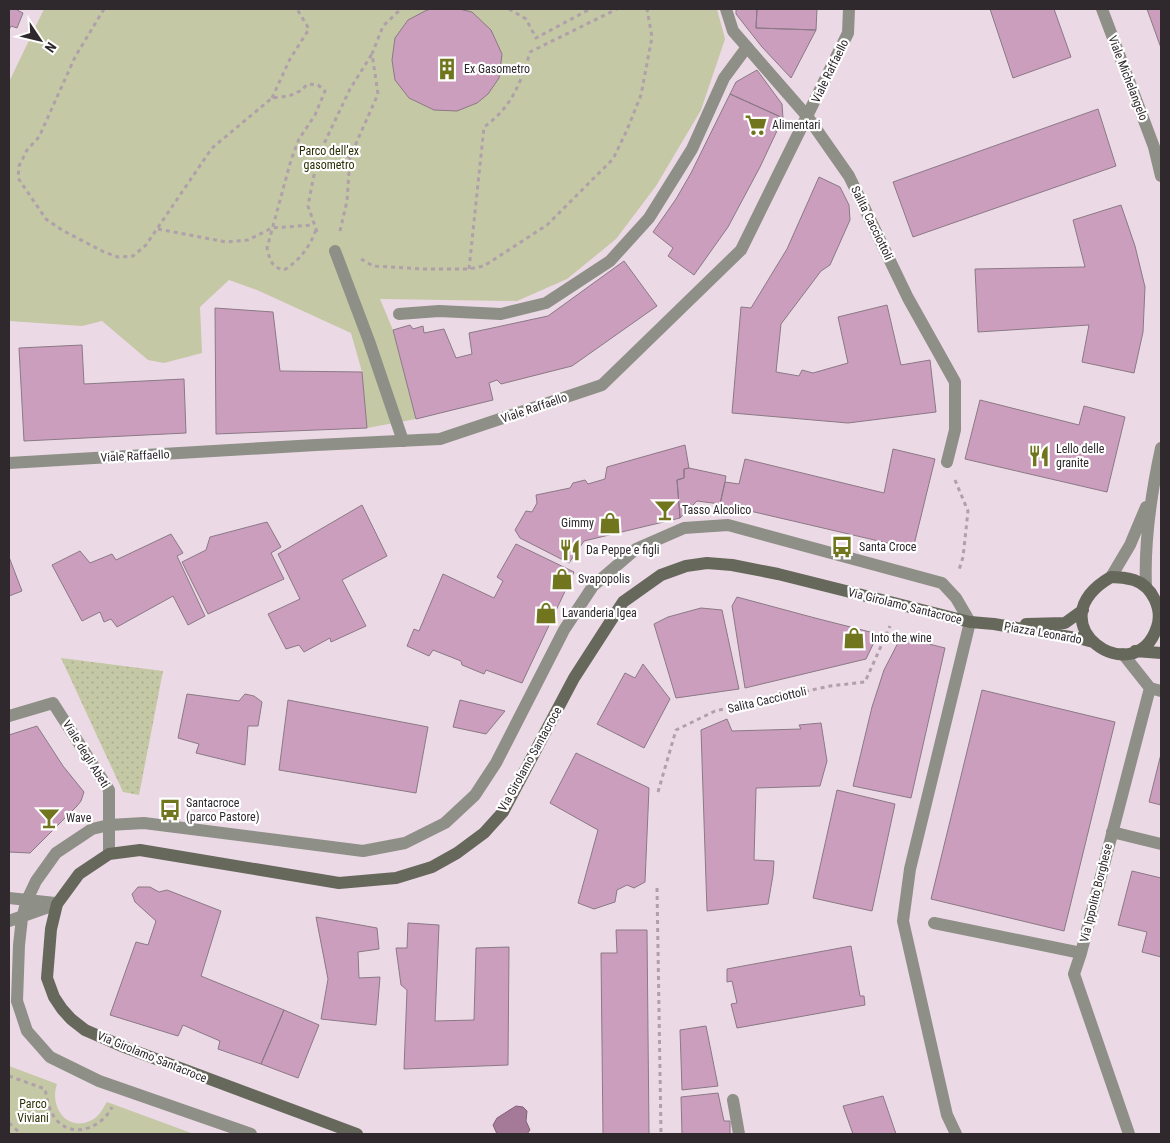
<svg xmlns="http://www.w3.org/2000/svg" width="1170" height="1143" viewBox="0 0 1170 1143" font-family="'Roboto Condensed',sans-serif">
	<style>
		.grass { fill: url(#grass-dots) }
		.park { fill: #c4c8a4 }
		.water { fill: #a57998; stroke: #826178 }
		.building { fill: #cc9ebe; stroke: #8a7985 }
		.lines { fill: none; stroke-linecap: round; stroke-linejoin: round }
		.path { stroke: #afa0aa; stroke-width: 3; stroke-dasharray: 4 4; stroke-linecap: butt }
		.lane { stroke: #8e8f86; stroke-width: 12 }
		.street { stroke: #8e8f86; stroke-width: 12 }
		.secondary { stroke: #67685c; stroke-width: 12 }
		.labels { text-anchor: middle; stroke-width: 4.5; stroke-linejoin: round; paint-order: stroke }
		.poi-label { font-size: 12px; fill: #2f282d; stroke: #fff; text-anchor: start }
		.street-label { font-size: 12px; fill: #2f282d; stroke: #fff }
		.park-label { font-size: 12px; fill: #2b2e04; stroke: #fff }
	</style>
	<defs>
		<pattern id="grass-dots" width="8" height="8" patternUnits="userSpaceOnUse" patternTransform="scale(1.25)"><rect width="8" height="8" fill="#c4c8a4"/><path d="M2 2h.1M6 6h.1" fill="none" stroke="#a9ac8e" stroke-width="1.8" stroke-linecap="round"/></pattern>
	</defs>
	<rect width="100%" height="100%" fill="#ecd9e6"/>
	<path class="grass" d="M61,658l102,13 -24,124 -16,-3z"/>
	<path class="park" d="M44,9h673l8,30 -24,71 -45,76 -40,53 -49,40 -50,22 -137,-2 13,31 23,89 -49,9 -5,-56 -11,-39 -94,-43 -28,-10 -29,27 2,46 -38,10 -16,-3 -46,-39 -20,5 -73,-5v-239z
		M9,1066l48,18c-8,23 10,49 35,36 7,-3 11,-12 15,-18l87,32h-185z"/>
	<path class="water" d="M516,1106l7,1 4,4 -1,10 4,9 -3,4h-30l-4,-9 4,-7z"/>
	<path class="building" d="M9,9h9l-1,1 6,3 -6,15 -6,-2 -2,4z
		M433,9h26l13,3 19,18 11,24 -3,24 -11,16 -11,9 -20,8 -23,-1 -25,-12 -14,-18 -3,-20 3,-22 13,-18 19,-10z
		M736,9h21l-1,19 60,2 -25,48 -29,-31 -26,-33z
		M757,9h60l-1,21 -60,-2z
		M990,9h64l17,48 -58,21z
		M1147,9h14v39z
		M757,70l25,34 1,14 -53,-24 6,-12z
		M730,94l53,24 -23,49 -32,60 -34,48 -26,-19 5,-8 -20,-16 23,-33 15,-26z
		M1098,109l18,57 -203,71 -20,-55z
		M819,177l21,10 9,18 1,15 -20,45 -9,6 -40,53 -5,48 23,4 3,-6 11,3 35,-10 -10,-46 49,-12 14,60 29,-5 6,52 -88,11 -116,-10 9,-106 10,1 36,-59z
		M1121,205l14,41 10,41 -2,45 -9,41 -52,-11 7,-37 -111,7 -3,-63 110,-2 -12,-47z
		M624,261l33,45 -85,60 -71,18 -4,-4 -8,3 4,17 -77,19 -23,-89 17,-5 3,4 10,-3 1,7 20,-4 12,29 16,-4 -3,-21 79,-17z
		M215,308l58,4 7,59 82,1 5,56 -151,6z
		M82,345l2,39 100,-5 2,54 -162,8 -5,-93z
		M980,400l99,25 5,-19 41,11 -18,75 -142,-33z
		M685,445l4,23 -5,1v9l-7,2 3,38 -96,23 -15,22 -49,-25 -5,-8 11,-19 6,1 5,-9 -1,-8 34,-7 3,-5 12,-3 3,4 17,-5 2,-12z
		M893,449l42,10 -22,90 -193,-45 5,-22 14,2 6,-25 139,34z
		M689,468l37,8 -1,6 -5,22 -23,-3 -17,17 -3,-38 7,-2v-9z
		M362,505l25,51 -45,24 24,46 -35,16 -1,-4 -26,14 -5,-7 -13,4 -18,-35 32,-15 -22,-45z
		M267,522l14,25 -10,6 13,26 -76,35 -26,-52 24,-12 4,-13z
		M171,534l12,19 -6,3 28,60 -17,9 -15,-29 -56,31 -6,-8 -7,3 -4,-10 -18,9 -30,-56 28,-14 10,12 22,-9 4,6z
		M516,544l58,28 -52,111 -36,-13 -2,4 -22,-9 -1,-4 -28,-11 -4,6 -22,-10 7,-17 5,2 24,-57 51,24 9,-17 -6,-4z
		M9,557l13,34 -13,5z
		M737,597l78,21 63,16 -12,25 -121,29 -13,-82z
		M701,608l21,2 17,79 -63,9 -22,-74 14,-7z
		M901,637l44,11 -34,150 -58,-12 19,-79 12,-37z
		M643,664l27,35 -26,49 -47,-24 28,-51 10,5z
		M982,690l133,32 -51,209 -133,-32z
		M187,694l52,7 6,-7 9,2 8,6 -4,24h-10l-3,39 -49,-12 3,-9 -21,-6z
		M288,700l140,27 -12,66 -137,-23z
		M460,700l45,11 -19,23 -33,-7z
		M727,719l5,12 69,-2 -2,-4 22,-2 6,38 -7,25 -64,2 -2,72 20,1 -1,14 -5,29 -61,7 -6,-181z
		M37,726l26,40 21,26 -3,9 -4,5 -47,47 -21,-1v-117z
		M576,753l73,35 -4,94 -11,6 -7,-3 -10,5 -2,12 -21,7 -16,-6 20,-73 -48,-27z
		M1161,754v51l-12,-3z
		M837,790l58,14 -23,107 -59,-13z
		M1132,871l29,7v79l-19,-5 5,-20 -29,-7z
		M138,887h12l9,5 8,-2 54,21 -20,65 83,34 -23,54 -43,-15 2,-8 -37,-16 -5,11 -68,-21 26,-73 12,3 8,-24 -21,-19 -3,-8z
		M316,917l61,11 2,21 -21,3 1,26 21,-1 -4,48 -55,-6 7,-40z
		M408,923l31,2 -4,96 39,-1 2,-72 33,-1 -1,118 -104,4 3,-79 -6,-5 -5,-37h11z
		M616,930h31l2,204h-46l-2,-181h16z
		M851,946l9,50h4l1,9 -128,23 -6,-24 6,-1 -5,-22 -5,1v-13z
		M284,1010l35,15 -21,53 -37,-14z
		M706,1026l12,60 -36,4 -2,-60z
		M718,1093l6,28h6v13h-48l-1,-37z
		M883,1096l13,38h-43l-10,-28z"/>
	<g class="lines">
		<path class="path" d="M104,9l-29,48 -36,80 -12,13 -8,16 -1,12 28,41 16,11 42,22 14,5 15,-1 13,-11 66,-97 60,-50 17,-2 11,-5 8,-7 10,1 7,6 -10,24 -16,24 -8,21 -24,88c3,12 4,19 17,22 16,-10 25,-22 32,-40
			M509,9l17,10 10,19 54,-29
			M272,98l18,-39 19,-30 -12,-20
			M321,150l29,-61 22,-35
			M158,229l68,13 22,-2 24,-12 41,-3
			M340,231l7,-30 3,-44 28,-63 -6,-40 11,-28 18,-17
			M317,232l-9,-26 5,-27 8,-29 29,7
			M361,259l12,7 49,3h47l15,-3 63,-41 66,-66 14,-29 14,-35 11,-58 -5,-28
			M469,269l15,-142c27,-19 37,-44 46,-75l87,-43
			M955,480l13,31 -5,46 -4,13
			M658,792l18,-62 39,-19 115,-25 35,-4 25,-56
			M657,888l4,246
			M9,1076l36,13c2,10 4,21 10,29 16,22 47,10 57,-11
			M9,1123l12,11"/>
		<path class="lane" d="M335,251l34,90 34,100
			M399,314l40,-3 62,3 45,-11 64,-42 39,-43 43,-69 32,-71 23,-31
			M1123,654l27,34 11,3
			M9,716l44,-13 56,87v64
			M1112,832l49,12
			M9,898l46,5
			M9,921l48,-17
			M934,923l147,30 69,-265
			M1081,953l-7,21 55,160
			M733,1100l6,34
			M251,1134l-152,-53 -49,-24 -23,-26 -10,-30 2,-56 3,-27 5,-18 9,-19 20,-28 36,-24 17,-4 35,-2 219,28 42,-8 40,-20 30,-28 21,-32 68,-133 29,-44 43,-37 48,-21 44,-3 214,58 14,15 14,24 -60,247 -7,52 44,194 9,19"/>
		<path class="street" d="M726,9l7,22 74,85 42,60 59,122 47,84v48l-8,32
			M1102,9l52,138 7,29
			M9,463l307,-18 124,-6 162,-54 139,-135 107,-217 1,-24
			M1111,577l19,-32 16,-38
			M1146,587c-2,-47 5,-93 15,-139"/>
		<path class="secondary" d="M1111,577c7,0 16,1 23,3 18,6 29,29 23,47 -22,67 -125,-4 -46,-50z
			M1026,624l39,-1 18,-13
			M1135,651l26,2
			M357,1134l-233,-87 -39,-17 -14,-11 -9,-10 -8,-12 -7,-19 4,-49 6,-25 22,-30 30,-20 31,-4 199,33 57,-5 36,-11 25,-14 27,-20 19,-21 71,-134 49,-76 38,-27 25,-9 21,-3 25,2 46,9 192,48 24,2 88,15 11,3"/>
	</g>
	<defs>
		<g id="building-bare" transform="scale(1.725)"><path d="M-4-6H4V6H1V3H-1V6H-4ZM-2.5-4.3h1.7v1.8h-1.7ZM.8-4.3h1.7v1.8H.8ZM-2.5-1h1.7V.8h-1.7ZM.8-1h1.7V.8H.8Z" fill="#71761e" stroke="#fff" stroke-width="2.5" paint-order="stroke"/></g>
		<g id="supermarket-bare" transform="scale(1.725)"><path d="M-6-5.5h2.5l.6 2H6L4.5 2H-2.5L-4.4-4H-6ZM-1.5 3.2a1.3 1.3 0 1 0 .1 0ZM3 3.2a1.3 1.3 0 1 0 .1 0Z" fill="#71761e" stroke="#fff" stroke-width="2.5" paint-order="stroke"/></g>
		<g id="restaurant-bare" transform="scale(1.725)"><path d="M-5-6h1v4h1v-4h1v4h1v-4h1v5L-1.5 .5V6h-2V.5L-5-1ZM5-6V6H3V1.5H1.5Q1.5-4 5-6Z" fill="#71761e" stroke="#fff" stroke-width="2.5" paint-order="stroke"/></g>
		<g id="bar-bare" transform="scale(1.725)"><path d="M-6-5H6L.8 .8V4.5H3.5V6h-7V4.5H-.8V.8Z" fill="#71761e" stroke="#fff" stroke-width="2.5" paint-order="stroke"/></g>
		<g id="shop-bare" transform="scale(1.725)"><path d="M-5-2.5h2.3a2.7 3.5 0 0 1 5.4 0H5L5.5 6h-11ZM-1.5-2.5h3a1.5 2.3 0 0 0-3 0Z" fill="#71761e" stroke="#fff" stroke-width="2.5" paint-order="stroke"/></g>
		<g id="bus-bare" transform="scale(1.725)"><path d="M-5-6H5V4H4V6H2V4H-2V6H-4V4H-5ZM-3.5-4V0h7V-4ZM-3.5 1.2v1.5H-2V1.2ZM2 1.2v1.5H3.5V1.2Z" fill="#71761e" stroke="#fff" stroke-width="2.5" paint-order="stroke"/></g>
	</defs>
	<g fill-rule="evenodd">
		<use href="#building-bare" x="447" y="69"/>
		<use href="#supermarket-bare" x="756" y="125"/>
		<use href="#restaurant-bare" x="1039" y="456"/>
		<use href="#bar-bare" x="665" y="510"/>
		<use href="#shop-bare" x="610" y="523"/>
		<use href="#bus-bare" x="842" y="547"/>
		<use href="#restaurant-bare" x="570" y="550"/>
		<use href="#shop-bare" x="562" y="579"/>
		<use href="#shop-bare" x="546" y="613"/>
		<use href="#shop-bare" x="854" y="638"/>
		<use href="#bus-bare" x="170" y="810"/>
		<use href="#bar-bare" x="49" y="818"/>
	</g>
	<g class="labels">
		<g class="poi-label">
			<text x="464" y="73">Ex Gasometro</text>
			<text x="772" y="129">Alimentari</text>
			<text x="1056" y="453">Lello delle<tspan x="1056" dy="14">granite</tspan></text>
			<text x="682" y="514">Tasso Alcolico</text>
			<text x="594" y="527" text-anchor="end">Gimmy</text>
			<text x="859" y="551">Santa Croce</text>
			<text x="586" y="554">Da Peppe e figli</text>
			<text x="578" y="583">Svapopolis</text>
			<text x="562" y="617">Lavanderia Igea</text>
			<text x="871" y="642">Into the wine</text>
			<text x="186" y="807">Santacroce<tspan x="186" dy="14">(parco Pastore)</tspan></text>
			<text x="66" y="822">Wave</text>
		</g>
		<g class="street-label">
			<text transform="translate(830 71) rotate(-64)" y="4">Viale Raffaello</text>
			<text transform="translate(1128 78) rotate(69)" y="4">Viale Michelangelo</text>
			<text transform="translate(872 223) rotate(64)" y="4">Salita Cacciottoli</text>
			<text transform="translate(534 408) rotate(-19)" y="4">Viale Raffaello</text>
			<text transform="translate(135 456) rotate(-3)" y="4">Viale Raffaello</text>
			<text transform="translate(905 606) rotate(14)" y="4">Via Girolamo Santacroce</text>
			<text transform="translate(1043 633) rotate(10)" y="4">Piazza Leonardo</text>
			<text transform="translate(767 700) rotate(-13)" y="4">Salita Cacciottoli</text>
			<text transform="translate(86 754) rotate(58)" y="4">Viale degli Abeti</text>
			<text transform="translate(530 759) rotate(-61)" y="4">Via Girolamo Santacroce</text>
			<text transform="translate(1096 893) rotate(-76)" y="4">Via Ippolito Borghese</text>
			<text transform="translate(152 1057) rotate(22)" y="4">Via Girolamo Santacroce</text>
		</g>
		<g class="park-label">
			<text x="329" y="155">Parco dell’ex<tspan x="329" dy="14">gasometro</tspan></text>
			<text x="33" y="1108">Parco<tspan x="33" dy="14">Viviani</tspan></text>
		</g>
	</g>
	<rect width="1170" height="1143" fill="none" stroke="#2f282d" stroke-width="20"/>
	<g transform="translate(40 40) rotate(125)" stroke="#ffffff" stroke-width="4" paint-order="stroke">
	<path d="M0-4L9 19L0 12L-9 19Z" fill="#2f282d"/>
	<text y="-8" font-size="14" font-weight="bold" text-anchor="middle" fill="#2f282d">N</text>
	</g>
</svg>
